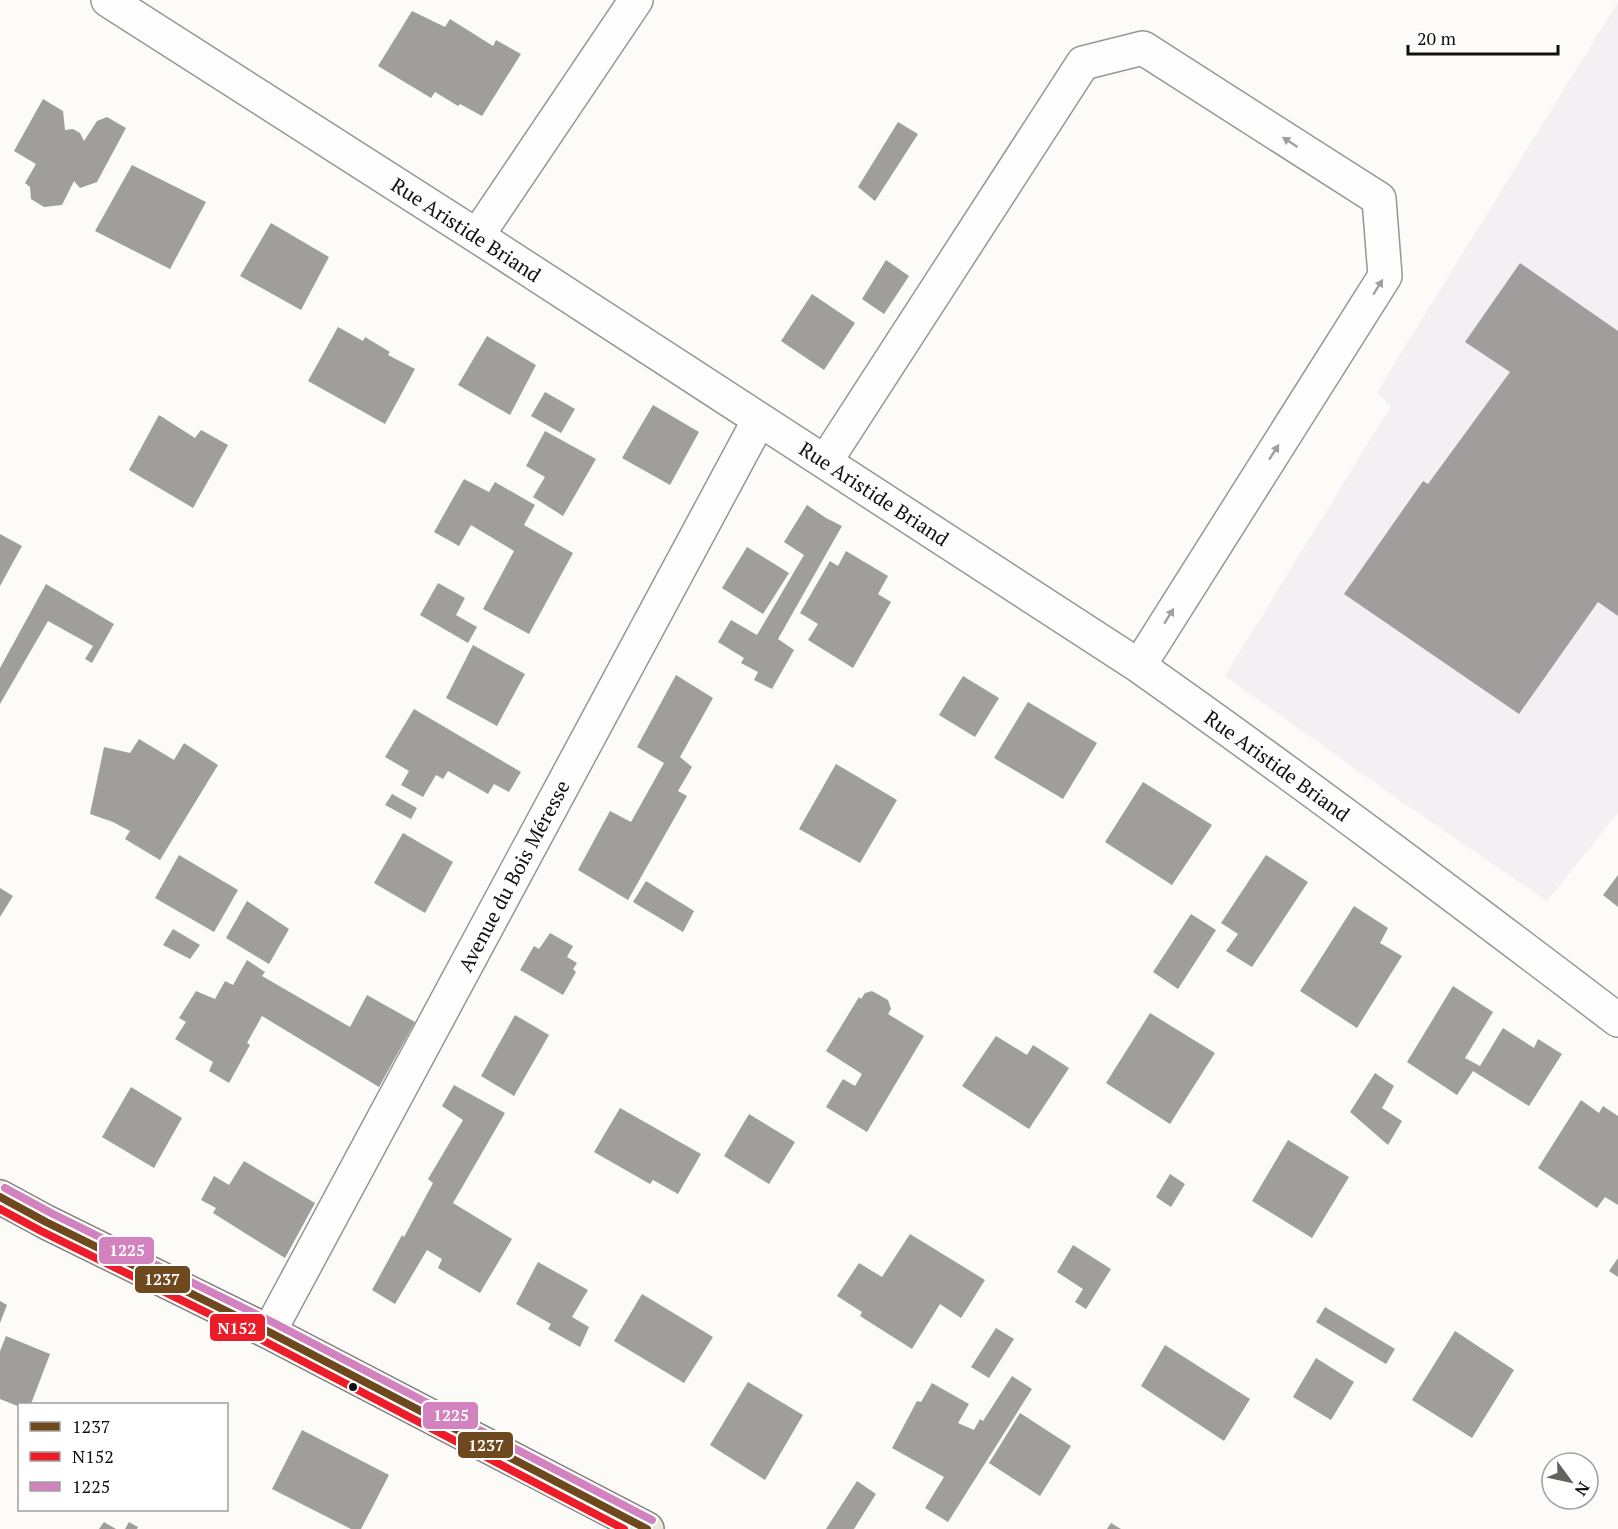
<svg xmlns="http://www.w3.org/2000/svg" width="1618" height="1529" viewBox="0 0 1618 1529" font-family="'PT Serif',serif">
	<style>
		.industrial { fill: #f4eff2 }
		.building { fill: #a09e9c }
		.lines { fill: none; stroke-linecap: round; stroke-linejoin: round }
		.minor-casing { stroke: #969694; stroke-width: 36 }
		.major-casing { stroke: #848381; stroke-width: 36 }
		.minor { stroke: #fffefe; stroke-width: 33 }
		.major { stroke: #eae7dd; stroke-width: 33 }
		.bus-1-casing { stroke: #fff; stroke-width: 12 }
		.bus-2-casing { stroke: #fff; stroke-width: 12 }
		.bus-3-casing { stroke: #fff; stroke-width: 12 }
		.bus-1 { stroke: #6e491e; stroke-width: 8 }
		.bus-2 { stroke: #ed1c29; stroke-width: 8 }
		.bus-3 { stroke: #d282be; stroke-width: 8 }
		.oneway { fill: #9f9f9f }
		.bus-dot { fill: #101010; stroke: #fff; stroke-width: 2 }
		.labels { text-anchor: middle; stroke-width: 6; stroke-linejoin: round; paint-order: stroke }
		.street-label { font-size: 20px; fill: #101010; stroke: #fff }
		.line-badge { stroke: #fff; stroke-width: 2 }
		.badge-label { font-size: 16px; text-anchor: middle; font-weight: bold; fill: #fff }
	</style>
	<rect width="100%" height="100%" fill="#fcfbf7"/>
	<path class="industrial" d="M1618,2v811l-71,88 -158,-108 -164,-117 166,-270 -14,-14z"/>
	<path class="building" d="M412,11l33,16 5,-8 43,27 3,-6 25,14 -39,62 -22,-12 -2,2 -23,-14 -4,6 -53,-32z
		M43,99l20,12 2,19 8,-1 7,4 4,8 13,-20 10,-4 19,11 -29,54 -17,6 -6,-7 -12,24 -18,2 -13,-8 -1,-12 -5,-4 11,-19 -22,-13z
		M898,122l20,12 -43,67 -17,-14z
		M132,165l74,37 -36,67 -75,-38z
		M271,223l58,34 -28,53 -61,-34z
		M886,260l23,16 -25,38 -22,-15z
		M1520,263l98,68v285l-20,-14 -79,112 -175,-120 79,-113 5,3 82,-112 -45,-30z
		M812,294l43,29 -31,47 -43,-29z
		M338,327l25,14 2,-4 25,15 -2,3 27,14 -30,55 -77,-43z
		M487,336l49,29 -26,50 -52,-30z
		M545,392l30,17 -14,24 -30,-17z
		M653,405l46,27 -29,53 -48,-27z
		M159,415l36,23 6,-8 27,15 -35,63 -64,-38z
		M545,431l51,28 -33,57 -30,-19 12,-20 -19,-11z
		M464,479l25,13 6,-10 40,23 -11,20 49,28 -44,81 -46,-25 31,-58 -43,-26 -12,21 -25,-14z
		M807,505l19,13 16,8 -64,113 16,11 -22,39 -18,-9 4,-8 -17,-9 3,-5 -26,-16 13,-22 26,15 47,-80 -20,-13z
		M0,534l22,12 -22,40z
		M747,547l42,26 -26,41 -41,-26z
		M846,551l42,25 -10,18 13,8 -38,66 -45,-28 10,-16 -18,-11 30,-52 8,5z
		M438,583l27,15 -9,17 21,12 -9,16 -48,-28z
		M46,584l68,40 -22,39 -7,-4 8,-13 -45,-25 -48,83v-36z
		M473,645l52,29 -28,52 -51,-28z
		M676,675l37,23 -33,59 12,10 -14,24 9,5 -59,104 -50,-30 32,-59 21,11 33,-59 -27,-16z
		M963,676l36,22 -24,39 -36,-22z
		M1028,702l69,41 -34,56 -69,-41z
		M414,709l107,63 -12,20 -15,-8 -6,10 -40,-23 -5,8 -7,-4 -13,22 -22,-12 8,-14 -24,-14z
		M139,739l35,21 10,-17 34,22 -58,95 -35,-21 5,-8 -17,-9 -23,-8 14,-67 26,6z
		M836,764l61,36 -37,63 -61,-34z
		M1143,782l69,43 -40,60 -67,-43z
		M392,794l25,14 -6,11 -26,-14z
		M403,833l50,29 -28,51 -51,-30z
		M179,855l59,35 -24,42 -59,-34z
		M1266,855l42,27 -56,85 -26,-16 12,-17 -17,-11z
		M1618,875v32l-15,-12z
		M646,881l48,30 -11,21 -50,-30z
		M0,888l13,8 -13,21z
		M247,901l42,28 -20,35 -43,-26z
		M1354,906l34,22 -8,15 22,13 -45,72 -57,-37z
		M1191,914l25,16 -38,59 -25,-17z
		M173,929l27,16 -10,14 -27,-14z
		M550,933l23,13 -6,11 10,6 -4,6 3,3 -13,23 -43,-25 14,-24 5,3z
		M247,960l18,12 -3,4 88,51 17,-32 48,27 -36,65 -117,-71 -15,27 3,2 -21,38 -20,-12 4,-9 -38,-23 11,-17 -7,-4 17,-27 19,8 10,-18 8,4z
		M1453,986l40,26 -28,46 15,8 23,-38 31,20 4,-9 24,15 -33,52 -56,-35 -16,24 -50,-33z
		M872,991l16,9 3,9 -3,5 36,22 -57,96 -41,-25 17,-28 12,7 7,-12 -36,-23 33,-54 2,2 4,-6z
		M1150,1013l65,40 -45,71 -64,-41z
		M515,1015l34,20 -35,61 -33,-20z
		M996,1036l31,19 6,-10 36,23 -40,61 -67,-43z
		M1375,1073l19,13 -12,22 20,13 -14,24 -38,-33z
		M454,1085l51,28 -52,90 59,36 -32,54 -42,-25 4,-9 -15,-9 -32,54 -23,-14 30,-55 2,2 29,-54 -5,-4 35,-59 -21,-14z
		M131,1087l51,31 -28,50 -52,-31z
		M1581,1100l18,13 4,-7 15,10v89l-13,-8 -8,11 -59,-40z
		M620,1108l81,46 -23,40 -25,-14 -3,4 -56,-32z
		M749,1114l46,28 -26,42 -45,-28z
		M1288,1140l61,37 -37,61 -60,-37z
		M244,1161l71,42 -30,55 -72,-45 3,-5 -15,-8 13,-24 15,9z
		M1170,1174l15,10 -14,23 -15,-10z
		M910,1234l75,46 -24,38 -21,-14 -28,45 -52,-33 2,-4 -25,-16 22,-33 23,14z
		M1073,1245l38,24 -25,40 -11,-7 8,-13 -26,-17z
		M1618,1258v19l-9,-6z
		M538,1262l50,28 -16,27 17,10 -9,20 -32,-18 3,-5 -35,-20z
		M642,1294l71,43 -29,46 -70,-42z
		M0,1301l7,4 -7,18z
		M1325,1307l70,42 -9,15 -70,-42z
		M996,1328l18,11 -25,39 -18,-11z
		M1455,1331l59,39 -42,68 -60,-38z
		M6,1336l44,18 -19,50h-11v3l-20,-8v-48z
		M1165,1345l85,54 -26,42 -83,-55z
		M1316,1358l38,24 -23,38 -38,-23z
		M1012,1376l20,13 -84,133 -23,-14 19,-31 -52,-29 25,-47 4,1 11,-19 37,21 -11,19 16,7 6,-11 3,2z
		M748,1382l55,33 -38,65 -55,-35z
		M1020,1413l51,33 -31,50 -51,-33z
		M302,1430l87,45 -28,54h-10l-79,-40z
		M857,1481l19,13 -22,35h-28z
		M104,1522l12,7h-17z
		M129,1522l9,5 -1,2h-12z
		M1111,1523l10,6h-14z"/>
	<g class="lines">
		<g class="minor-casing">
			<path id="minor" d="M108,0l369,236 662,430c162,114 321,234 479,354
				M477,236l159,-236
				M825,462l258,-399 60,-15 236,151 6,77 -246,390
				M269,1332l490,-912"/>
		</g>
		<g class="major-casing">
			<path id="major" d="M0,1197l46,25 223,110 378,197"/>
		</g>
		<use href="#minor" class="minor"/>
		<use href="#major" class="major"/>
		<g class="bus-1-casing">
			<path id="bus-1" d="M0,1197l46,25 223,110 378,197"/>
		</g>
		<g class="bus-2-casing">
			<path id="bus-2" d="M0,1209l41,22 223,110 360,188"/>
		</g>
		<g class="bus-3-casing">
			<path id="bus-3" d="M5,1188l46,25 223,110 378,197"/>
		</g>
		<use href="#bus-1" class="bus-1"/>
		<use href="#bus-2" class="bus-2"/>
		<use href="#bus-3" class="bus-3"/>
	</g>
	<defs><path id="oneway-solid" d="M-6-.8H1V-3.2L6.5 0L1 3.2V.8H-6Z" transform="scale(1.5)"/></defs>
	<g class="oneway">
		<use href="#oneway-solid" transform="translate(1290 142) rotate(-147)"/>
		<use href="#oneway-solid" transform="translate(1378 287) rotate(-58)"/>
		<use href="#oneway-solid" transform="translate(1274 452) rotate(-57)"/>
		<use href="#oneway-solid" transform="translate(1169 616) rotate(-58)"/>
	</g>
	<circle class="bus-dot" cx="353" cy="1387" r="5"/>
	<g class="labels">
		<g class="street-label">
			<text transform="translate(466 230) rotate(33)" y="7">Rue Aristide Briand</text>
			<text transform="translate(874 494) rotate(33)" y="7">Rue Aristide Briand</text>
			<text transform="translate(1277 766) rotate(36)" y="7">Rue Aristide Briand</text>
			<text transform="translate(514 876) rotate(-62)" y="7">Avenue du Bois Méresse</text>
		</g>
	</g>
	<g class="line-badge">
		<rect x="98" y="1236" width="57" height="29" rx="6" fill="#d282be"/>
		<rect x="134" y="1265" width="57" height="29" rx="6" fill="#6e491e"/>
		<rect x="209" y="1313" width="57" height="29" rx="6" fill="#ed1c29"/>
		<rect x="422" y="1401" width="57" height="29" rx="6" fill="#d282be"/>
		<rect x="457" y="1431" width="57" height="28" rx="6" fill="#6e491e"/>
	</g>
	<g class="badge-label">
		<text x="127" y="1256">1225</text>
		<text x="162" y="1285">1237</text>
		<text x="237" y="1334">N152</text>
		<text x="451" y="1421">1225</text>
		<text x="486" y="1451">1237</text>
	</g>
	<rect x="18" y="1403" width="210" height="108" fill="#ffffff" stroke="#9f9f9f" stroke-width="1.5"/>
	<rect x="30" y="1422" width="30" height="9" fill="#6e491e" stroke="#9f9f9f" stroke-width="1.5"/>
	<text x="72" y="1433" font-size="18" fill="#101010">1237</text>
	<rect x="30" y="1452" width="30" height="9" fill="#ed1c29" stroke="#9f9f9f" stroke-width="1.5"/>
	<text x="72" y="1463" font-size="18" fill="#101010">N152</text>
	<rect x="30" y="1482" width="30" height="9" fill="#d282be" stroke="#9f9f9f" stroke-width="1.5"/>
	<text x="72" y="1493" font-size="18" fill="#101010">1225</text>
	<g transform="translate(1570 1481) rotate(123)"><circle r="28" fill="#ffffff" stroke="#9f9f9f" stroke-width="1.5"/>
	<path d="M0-4.5L10 22L0 15L-10 22Z" fill="#636261"/>
	<text y="-9" font-size="16" font-weight="bold" text-anchor="middle" fill="#101010">N</text>
	</g>
	<path d="M1408 45v9h150v-9" fill="none" stroke="#101010" stroke-width="3"/>
	<text x="1417" y="45" font-size="18" fill="#101010" stroke="#ffffff" stroke-width="4.5" paint-order="stroke">20 m</text>
</svg>
